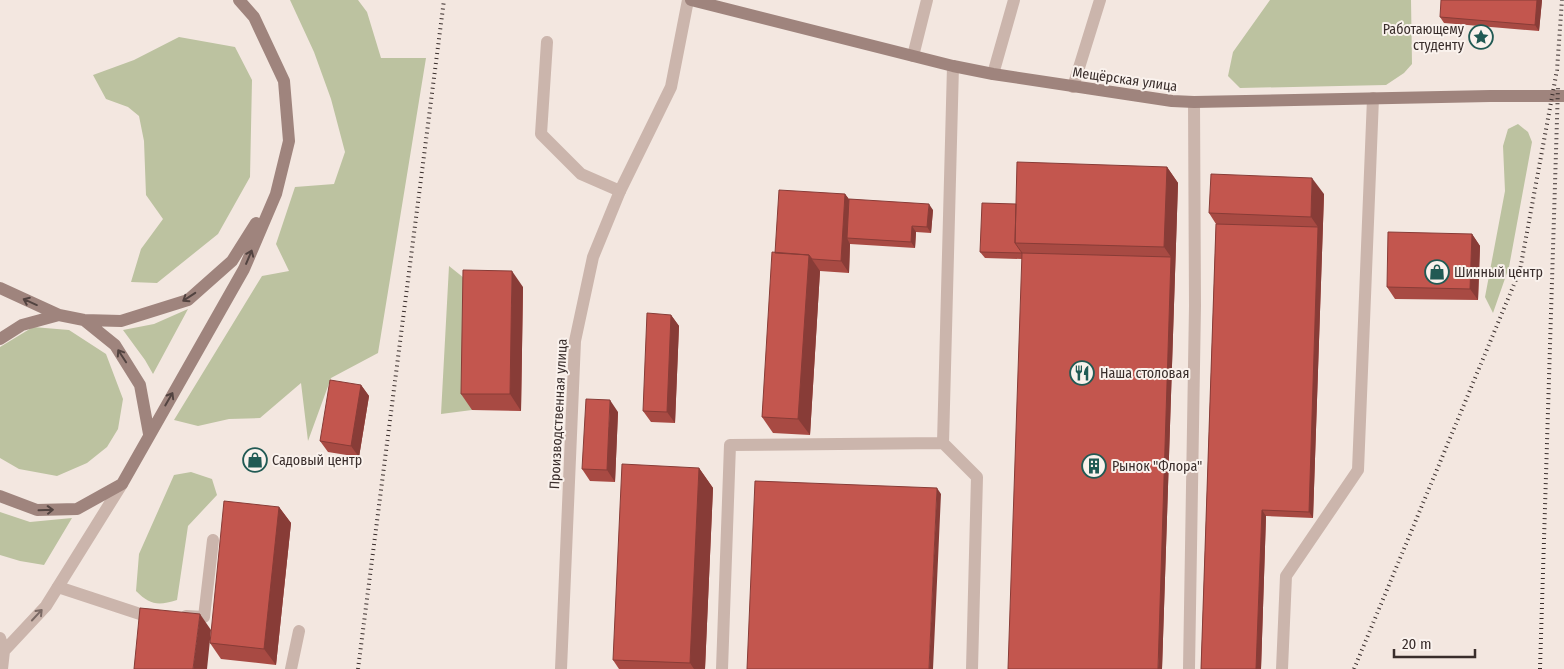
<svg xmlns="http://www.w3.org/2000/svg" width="1564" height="669" viewBox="0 0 1564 669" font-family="'Fira Sans Condensed',sans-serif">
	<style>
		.green { fill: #bcc2a0 }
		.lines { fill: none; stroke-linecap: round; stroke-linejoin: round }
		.lane { stroke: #cbb5ac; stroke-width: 12 }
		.street { stroke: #cbb5ac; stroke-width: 12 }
		.secondary { stroke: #9f847d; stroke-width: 12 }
		.rail { stroke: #392d2b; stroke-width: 4; stroke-dasharray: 1 4; stroke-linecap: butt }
		.wall { fill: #a84a43 }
		.shaded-wall { fill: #883c37 }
		.building { fill: #c3564e; stroke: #883c37 }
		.oneway { stroke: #524340 }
		.oneway2 { stroke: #7b6a65 }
		.labels { text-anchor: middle; stroke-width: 4; stroke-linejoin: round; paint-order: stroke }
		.poi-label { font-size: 14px; fill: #392d2b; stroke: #faf2ed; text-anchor: start }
		.street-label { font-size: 14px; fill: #392d2b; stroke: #faf2ed }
	</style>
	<rect width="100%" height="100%" fill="#f3e7e0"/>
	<path class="green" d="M290,0h68l9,12 14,46h45l-48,295 -47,25 -23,63 -7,-58 -41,35 -31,1 -31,7 -24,-6 88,-144 27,-5 -13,-27 19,-57 39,-3 11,-32 -14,-53 -17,-47z
		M1270,0h141l1,64 -8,9 -18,12 -146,3 -12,-12 5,-24z
		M179,37l56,10 17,33 -2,97 -32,57 -61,49 -26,-1 10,-33 22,-30 -17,-24 -2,-54 -5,-25 -11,-9 -22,-8 -13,-24 41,-15z
		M1518,124l10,8 4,10 -23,125 -16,46 -8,-16 20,-106 -2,-45 5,-17z
		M449,266l25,20 -2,124 -31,4z
		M188,309l-35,65 -8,-14 -22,-30 31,-6z
		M33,327l36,3 37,24 17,45 -5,30 -11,18 -20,16 -30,13 -38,-7 -19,-11v-111z
		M191,472l21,7 5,16 -29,31 -11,74c-19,6 -27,5 -41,-9l3,-37 35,-79z
		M0,512l30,10 42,-4 -28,47 -24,-4 -20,-6z"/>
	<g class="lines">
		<path class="lane" d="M547,42l-6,92 40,40 39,17
			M913,56l14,-56
			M953,66l-10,377 34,34 -5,192
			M993,74l21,-74
			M1073,87l27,-87
			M58,587l82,27 16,1
			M186,616l18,1 9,-77
			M291,669l8,-38
			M722,669l8,-224 213,-2
			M1189,669l6,-363 -1,-204
			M1282,669l4,-93 72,-106 15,-372"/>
		<path class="street" d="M0,638l4,13 -2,18
			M4,651l42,-45 76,-122
			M561,669l14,-328 18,-84 27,-66 51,-104 17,-87"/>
		<path class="secondary" d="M691,0l262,66 40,8 179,27 22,1 296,-6h74
			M0,288l59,27 25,5 37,1 67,-21 44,-39 24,-38
			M84,320l31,25 25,40 9,49
			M0,339l22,-14 37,-10
			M0,496l37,14 40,-1 45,-25 122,-215 32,-75 13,-53 -5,-60 -30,-64 -15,-17"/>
		<path class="rail" d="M358,669l86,-669
			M1354,669l166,-399 37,-200 5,-70
			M1540,669l18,-582"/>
	</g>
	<path class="wall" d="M1542,0l-3,31 -95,-8 -4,-6z
		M1167,167l11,16 -16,486 -140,-410 -37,-1 -5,-6 36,-48z
		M845,194l4,5 84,11 -2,23 -15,-1 -1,16 -65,-4 -1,29 -29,-2 -10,164 -37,-2 -11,-16 13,-164z
		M1324,194l-11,324 -47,-2 -5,153h-60l15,-445 -7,-11z
		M1472,234l8,12 -2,54 -83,-1 -8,-12z
		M523,287l-2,124 -49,-1 -11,-16z
		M671,315l8,11 -4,97 -24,-1 -8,-11z
		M361,385l8,11 -10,61 -31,-5 -8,-11z
		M618,412l-3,70 -25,-1 -8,-12z
		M699,468l14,20 -8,181h-86l-6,-9z
		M279,507l12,16 -15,142 -55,-6 -11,-16z"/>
	<path class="shaded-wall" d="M1537,0h5l-3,31 -4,-6z
		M1167,167l11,16 -16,486h-4l13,-412 -7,-10z
		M1312,178l12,16 -11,324 -4,-6 9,-285 -7,-10z
		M845,194l8,11 -6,33 3,6 -1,29 -8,-12z
		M929,204l4,6 -2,23 -4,-6z
		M912,226l4,6 -1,16 -4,-6z
		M1472,234l8,12 -2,54 -8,-11z
		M809,255l11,16 -10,164 -12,-16z
		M512,271l11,16 -2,124 -11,-17z
		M671,315l8,11 -4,97 -8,-11z
		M361,385l8,11 -10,61 -8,-11z
		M610,400l8,12 -3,70 -8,-12z
		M699,468l14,20 -8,181h-11l-4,-6z
		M937,488l4,6 -8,175h-4z
		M279,507l12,16 -15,142 -12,-16z
		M1262,510l4,6 -5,153h-5z
		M200,614l11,16 -4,39h-14z"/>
	<path class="building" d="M1441,0h96l-2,25 -95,-8z
		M1017,162l150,5 -3,80 -149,-4z
		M1211,174l101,4 -1,39 -102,-4z
		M779,190l66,4 -4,67 -29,-2 -3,-4 -34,-2z
		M849,199l80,5 -2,23 -15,-1 -1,16 -64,-4z
		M982,203l34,1 -1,39 7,10 -42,-1z
		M1216,224l102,3 -9,285 -47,-2 -6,159h-55z
		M1388,232l84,2 -2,55 -83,-2z
		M772,252l37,3 -11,164 -36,-2z
		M1022,253l149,4 -13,412h-150z
		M463,270l49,1 -2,123h-49z
		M647,313l24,2 -4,97 -24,-1z
		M330,380l31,5 -10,61 -31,-5z
		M586,399l24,1 -3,70 -25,-1z
		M622,464l77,4 -9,195 -77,-3z
		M755,481l182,7 -8,181h-182z
		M224,501l55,6 -15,142 -54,-6z
		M140,608l60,6 -7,55h-59z"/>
	<defs><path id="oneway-shaft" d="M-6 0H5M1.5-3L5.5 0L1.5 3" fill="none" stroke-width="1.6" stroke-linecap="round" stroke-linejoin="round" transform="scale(1.25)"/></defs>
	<g class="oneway">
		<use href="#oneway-shaft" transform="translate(249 257) rotate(-67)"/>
		<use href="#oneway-shaft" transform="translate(189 297) rotate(147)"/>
		<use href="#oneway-shaft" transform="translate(30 302) rotate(-156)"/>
		<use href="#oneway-shaft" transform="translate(122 356) rotate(-123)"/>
		<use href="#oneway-shaft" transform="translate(169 399) rotate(-60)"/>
		<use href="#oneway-shaft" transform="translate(46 510) rotate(-2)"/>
	</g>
	<use class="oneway2" href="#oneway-shaft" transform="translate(37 615) rotate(-47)"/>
	<defs>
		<g id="sight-ring" transform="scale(1.25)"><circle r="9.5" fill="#faf2ed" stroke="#215a54" stroke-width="1.5"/><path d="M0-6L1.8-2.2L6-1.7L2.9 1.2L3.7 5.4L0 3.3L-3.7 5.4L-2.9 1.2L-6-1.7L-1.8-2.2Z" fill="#215a54"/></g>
		<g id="shop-ring" transform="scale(1.25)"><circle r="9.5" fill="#faf2ed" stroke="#215a54" stroke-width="1.5"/><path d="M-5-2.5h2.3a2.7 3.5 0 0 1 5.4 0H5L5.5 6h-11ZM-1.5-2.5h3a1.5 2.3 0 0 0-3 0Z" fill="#215a54"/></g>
		<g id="restaurant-ring" transform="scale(1.25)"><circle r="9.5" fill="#faf2ed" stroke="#215a54" stroke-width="1.5"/><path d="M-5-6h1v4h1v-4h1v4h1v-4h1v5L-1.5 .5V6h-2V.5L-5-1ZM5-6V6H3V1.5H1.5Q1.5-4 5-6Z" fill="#215a54"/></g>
		<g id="building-ring" transform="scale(1.25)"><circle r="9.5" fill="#faf2ed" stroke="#215a54" stroke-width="1.5"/><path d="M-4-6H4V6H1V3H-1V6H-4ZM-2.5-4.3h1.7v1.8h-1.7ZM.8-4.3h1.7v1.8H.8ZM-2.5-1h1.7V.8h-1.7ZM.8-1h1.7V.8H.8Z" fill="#215a54"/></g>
	</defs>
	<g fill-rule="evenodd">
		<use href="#sight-ring" x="1481" y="37"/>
		<use href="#shop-ring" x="1437" y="272"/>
		<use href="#restaurant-ring" x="1082" y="373"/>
		<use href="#shop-ring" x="255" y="460"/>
		<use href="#building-ring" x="1094" y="466"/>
	</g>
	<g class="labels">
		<g class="poi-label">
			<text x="1464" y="34" text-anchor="end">Работающему<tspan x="1464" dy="16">студенту</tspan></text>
			<text x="1454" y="277">Шинный центр</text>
			<text x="1100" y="378">Наша столовая</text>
			<text x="272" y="465">Садовый центр</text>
			<text x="1112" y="471">Рынок "Флора"</text>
		</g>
		<g class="street-label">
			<text transform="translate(1125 79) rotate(8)" y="5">Мещёрская улица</text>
			<text transform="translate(558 414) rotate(-87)" y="5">Производственная улица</text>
		</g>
	</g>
	<path d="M1394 649v8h81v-8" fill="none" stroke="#392d2b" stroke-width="2.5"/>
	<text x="1402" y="649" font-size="15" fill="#392d2b" stroke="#faf2ed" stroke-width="4" paint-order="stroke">20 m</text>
</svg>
